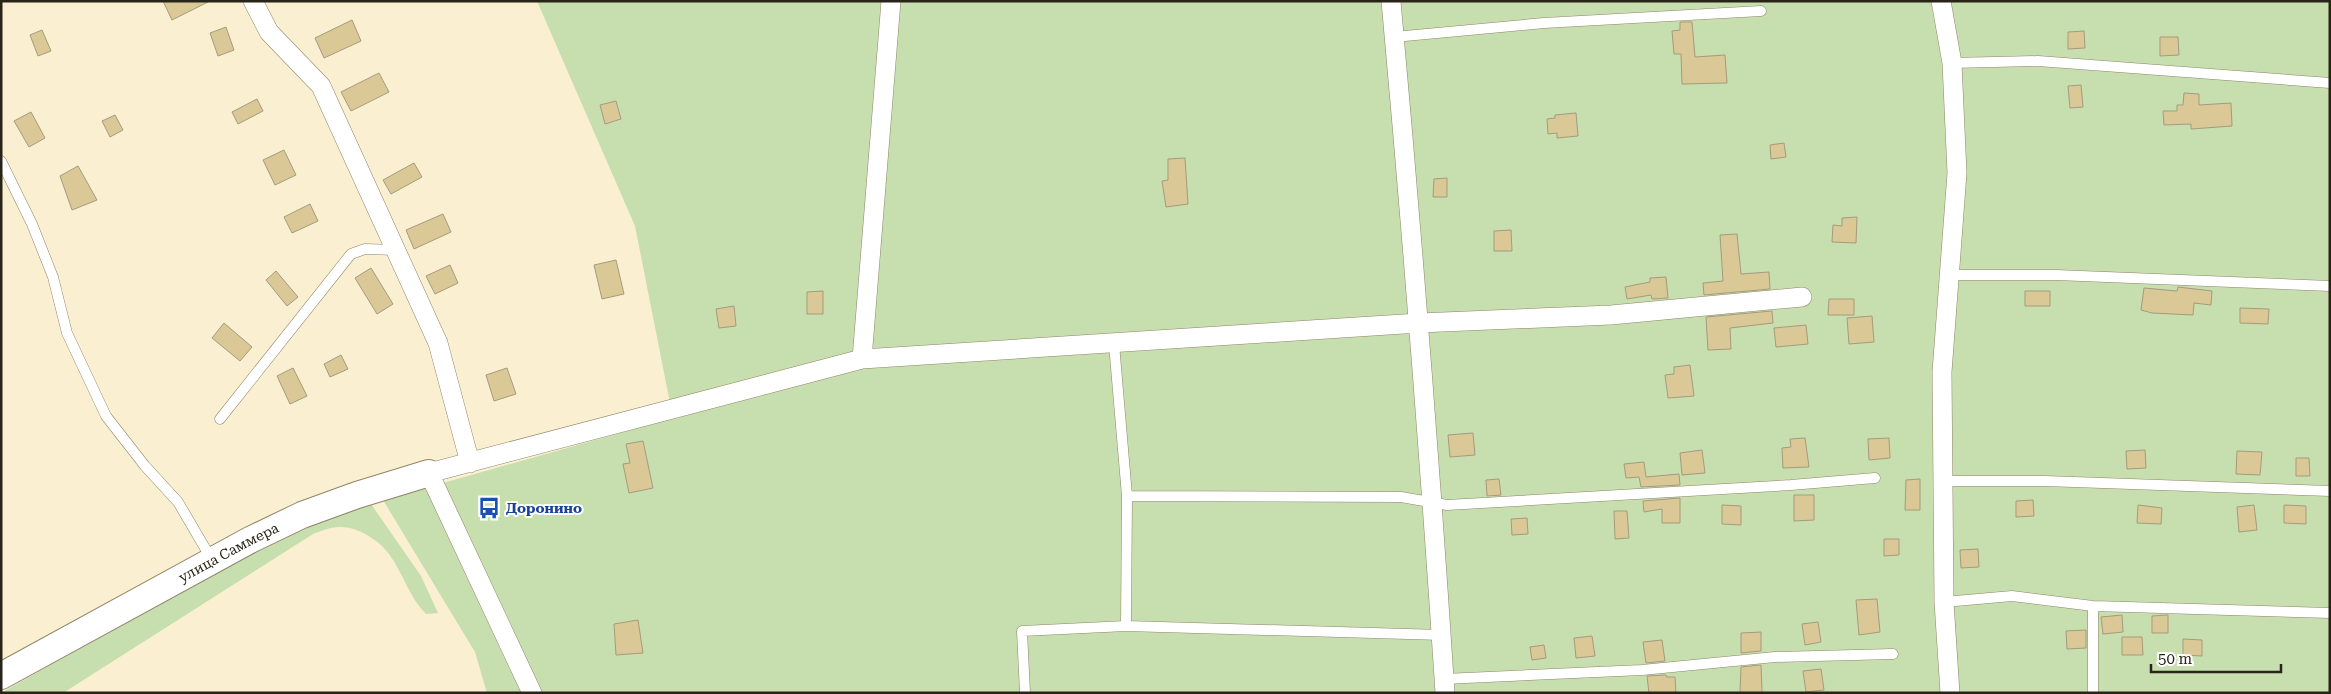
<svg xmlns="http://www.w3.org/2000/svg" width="2331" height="694" viewBox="0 0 2331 694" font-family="'Roboto Serif',serif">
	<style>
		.green { fill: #c7deaf }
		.building { fill: #dac996; stroke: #a59b7d }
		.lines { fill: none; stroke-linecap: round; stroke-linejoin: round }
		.lane-casing { stroke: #8f8568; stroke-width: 11 }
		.street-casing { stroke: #8f8568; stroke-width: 20 }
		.secondary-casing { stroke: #8f8568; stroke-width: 28 }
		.lane { stroke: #fff; stroke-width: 10 }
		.street { stroke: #fff; stroke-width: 19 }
		.secondary { stroke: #fff; stroke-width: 26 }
		.labels { text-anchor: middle; stroke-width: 4; stroke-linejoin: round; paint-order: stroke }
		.transit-label { font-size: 14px; font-weight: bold; fill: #164399; stroke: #fff; text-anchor: start }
		.street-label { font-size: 14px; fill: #282418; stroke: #fff }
	</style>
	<rect width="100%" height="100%" fill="#faefd0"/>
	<path class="green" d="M537,1h1793v692h-1843l-12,-41 -92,-152 290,-82 -38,-192z
		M371,504l50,72 17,37 -12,1c-17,-17 -23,-41 -37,-60 -10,-14 -32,-28 -50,-27 -9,0 -18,4 -26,7l-250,159h-62l210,-120 136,-68z"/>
	<path class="building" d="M163,1h47l-38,19z
		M352,20l9,21 -37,17 -9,-20z
		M1680,22h12l3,35 30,-2 2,28 -45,1 -1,-30h-7l-2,-23 8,-1z
		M226,27l8,23 -16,6 -8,-23z
		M42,30l9,21 -13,5 -8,-21z
		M2084,31l1,17 -17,1v-17z
		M2160,37h18l1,18 -19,1z
		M379,73l10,19 -38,19 -10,-19z
		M2081,85l2,22 -13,1 -2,-22z
		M2184,93l15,1v11l32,-2 1,23 -41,3v-5l-27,1 -1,-14h14v-6h6z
		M257,99l6,12 -25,13 -6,-12z
		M616,101l5,18 -16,5 -5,-19z
		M31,112l14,26 -16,9 -15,-26z
		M1576,113l2,23 -21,2v-5l-9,1 -1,-15 8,-1v-3z
		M115,115l8,15 -13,7 -8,-16z
		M1784,143l2,14 -15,2 -1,-14z
		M284,150l12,25 -21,10 -12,-25z
		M1185,158l3,46 -22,3 -4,-26 6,-1v-21z
		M414,163l8,14 -31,17 -8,-14z
		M78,166l19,34 -25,10 -12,-34z
		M1447,178v19h-14l1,-18z
		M310,204l8,17 -26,12 -8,-16z
		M443,214l8,18 -37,17 -8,-19z
		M1857,217l-1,26 -24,-1 1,-17 9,1v-8z
		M1511,230l1,21h-18v-20z
		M1737,234l4,40 28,-2 1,17 -66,6 -1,-12 20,-2 -3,-46z
		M616,260l8,34 -22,5 -8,-34z
		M450,265l8,18 -23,11 -9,-18z
		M371,268l22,36 -16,10 -22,-36z
		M276,271l22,26 -11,9 -21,-26z
		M1666,277l2,21 -16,1 -1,-4 -24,4 -2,-12 25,-5v-4z
		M2178,287l34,4 -1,14 -17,-2 -1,12 -41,-2 -11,-3 3,-22 33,3z
		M823,291v23h-16v-22z
		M2025,291h25v15h-25z
		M1829,299h25v16h-26z
		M734,306l2,20 -17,2 -3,-19z
		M2240,308l29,1 -1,15 -28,-1z
		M1772,311l1,12 -43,5 1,21 -23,1 -2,-33z
		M1872,316l2,26 -25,2 -2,-26z
		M224,323l28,24 -12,14 -28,-23z
		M1806,325l2,19 -32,3 -2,-19z
		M341,355l7,14 -18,8 -6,-13z
		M1690,365l4,31 -26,2 -3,-23 9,-1v-7z
		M293,368l14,28 -17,8 -13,-28z
		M507,368l9,26 -22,7 -8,-26z
		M1473,433l2,22 -25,2 -2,-22z
		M1805,438l4,29 -26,1 -1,-20 9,-1 -1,-8z
		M1889,438l1,20 -21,2 -1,-21z
		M643,441l10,47 -24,5 -6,-29 7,-1 -4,-19z
		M1702,450l3,23 -23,2 -2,-22z
		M2145,450l1,18 -19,1 -1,-18z
		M2237,451l25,1 -2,23 -24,-1z
		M2296,458h13l1,18h-14z
		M1644,462l2,15 33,-3 1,11 -39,2 -2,-10 -13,1 -2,-14z
		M1499,479l2,16 -14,1 -1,-16z
		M1920,479v31h-15l1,-30z
		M1794,495h20v25l-20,1z
		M1680,498v25h-18v-14l-18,3 -1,-11z
		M2033,500l1,16 -18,1v-16z
		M1722,505l19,1v19l-19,-1z
		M2138,505l24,3 -1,16 -24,-1z
		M2254,505l3,25 -18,2 -2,-25z
		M2284,505l22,1v18l-22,-1z
		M1614,511h13l2,27 -14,1z
		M1527,518l1,16 -16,1 -1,-16z
		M1884,539h15v16l-15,1z
		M1978,549l1,18 -18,1 -1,-18z
		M1877,599l3,33 -21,3 -3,-35z
		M2122,615l1,17 -20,2 -2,-17z
		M2168,615v18h-16v-17z
		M638,620l5,33 -27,2 -2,-31z
		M1818,622l3,20 -16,3 -3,-21z
		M2086,630v18l-19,1 -1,-18z
		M1761,632v19l-20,2v-20z
		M1592,636l3,20 -19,2 -2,-20z
		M2122,637h20l1,18h-21z
		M2183,639l19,1v16l-19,-1z
		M1662,640l3,21 -19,2 -3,-21z
		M1544,645l2,13 -14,2 -2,-13z
		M1761,665l1,28h-22l1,-26z
		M1821,669l3,21 -18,2 -3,-21z
		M1666,675l1,2h8l1,16h-27l-2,-17z"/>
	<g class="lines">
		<g class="lane-casing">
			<path id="lane" d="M1394,37l150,-14 217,-12
				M1952,63l86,-2 292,22
				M1,161l31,63 21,53 14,56 39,83 39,50 33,36 34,58
				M1950,275h106l274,11
				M1114,344l13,152
				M220,419l131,-165 14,-5 31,1
				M1943,481h102l285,10
				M1944,602l68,-6 81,10 237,7
				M2093,606v87
				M1126,626l1,-130 274,1 46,8 344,-20 84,-7
				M1444,679l198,-9 133,-13 118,-3
				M1025,693l-3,-62 104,-5 316,9"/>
		</g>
		<g class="street-casing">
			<path id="street" d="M253,1l16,31 52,54 117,257 32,120
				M1391,1c21,231 39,461 54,692
				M1941,1l11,62 5,110 -15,199 2,230 6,91
				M862,359l29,-358
				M532,693l-103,-220 433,-114 557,-36 192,-8 191,-18"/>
		</g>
		<g class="secondary-casing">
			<g id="secondary">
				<path id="s1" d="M1,676l249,-136 52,-25 55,-20 72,-22"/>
			</g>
		</g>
		<use href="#lane" class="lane"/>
		<use href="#street" class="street"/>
		<use href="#secondary" class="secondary"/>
	</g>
	<defs>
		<g id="bus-bare" transform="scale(1.725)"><path d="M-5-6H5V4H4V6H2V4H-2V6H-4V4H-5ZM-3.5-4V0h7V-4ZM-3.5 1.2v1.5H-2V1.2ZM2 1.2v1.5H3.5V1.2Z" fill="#1a4fb4" stroke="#fff" stroke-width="2.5" paint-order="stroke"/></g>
	</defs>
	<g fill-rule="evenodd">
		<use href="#bus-bare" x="489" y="508"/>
	</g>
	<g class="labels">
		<g class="transit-label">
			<text x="506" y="513">Доронино</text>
		</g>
		<g class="street-label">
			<text dy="5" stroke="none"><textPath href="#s1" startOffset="259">улица Саммера</textPath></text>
		</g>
	</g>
	<rect width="2331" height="694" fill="none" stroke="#282418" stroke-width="5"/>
	<path d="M2151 664v8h130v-8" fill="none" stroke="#282418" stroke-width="2.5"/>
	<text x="2158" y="664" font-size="15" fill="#282418" stroke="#ffffff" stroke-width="4" paint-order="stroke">50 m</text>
</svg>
